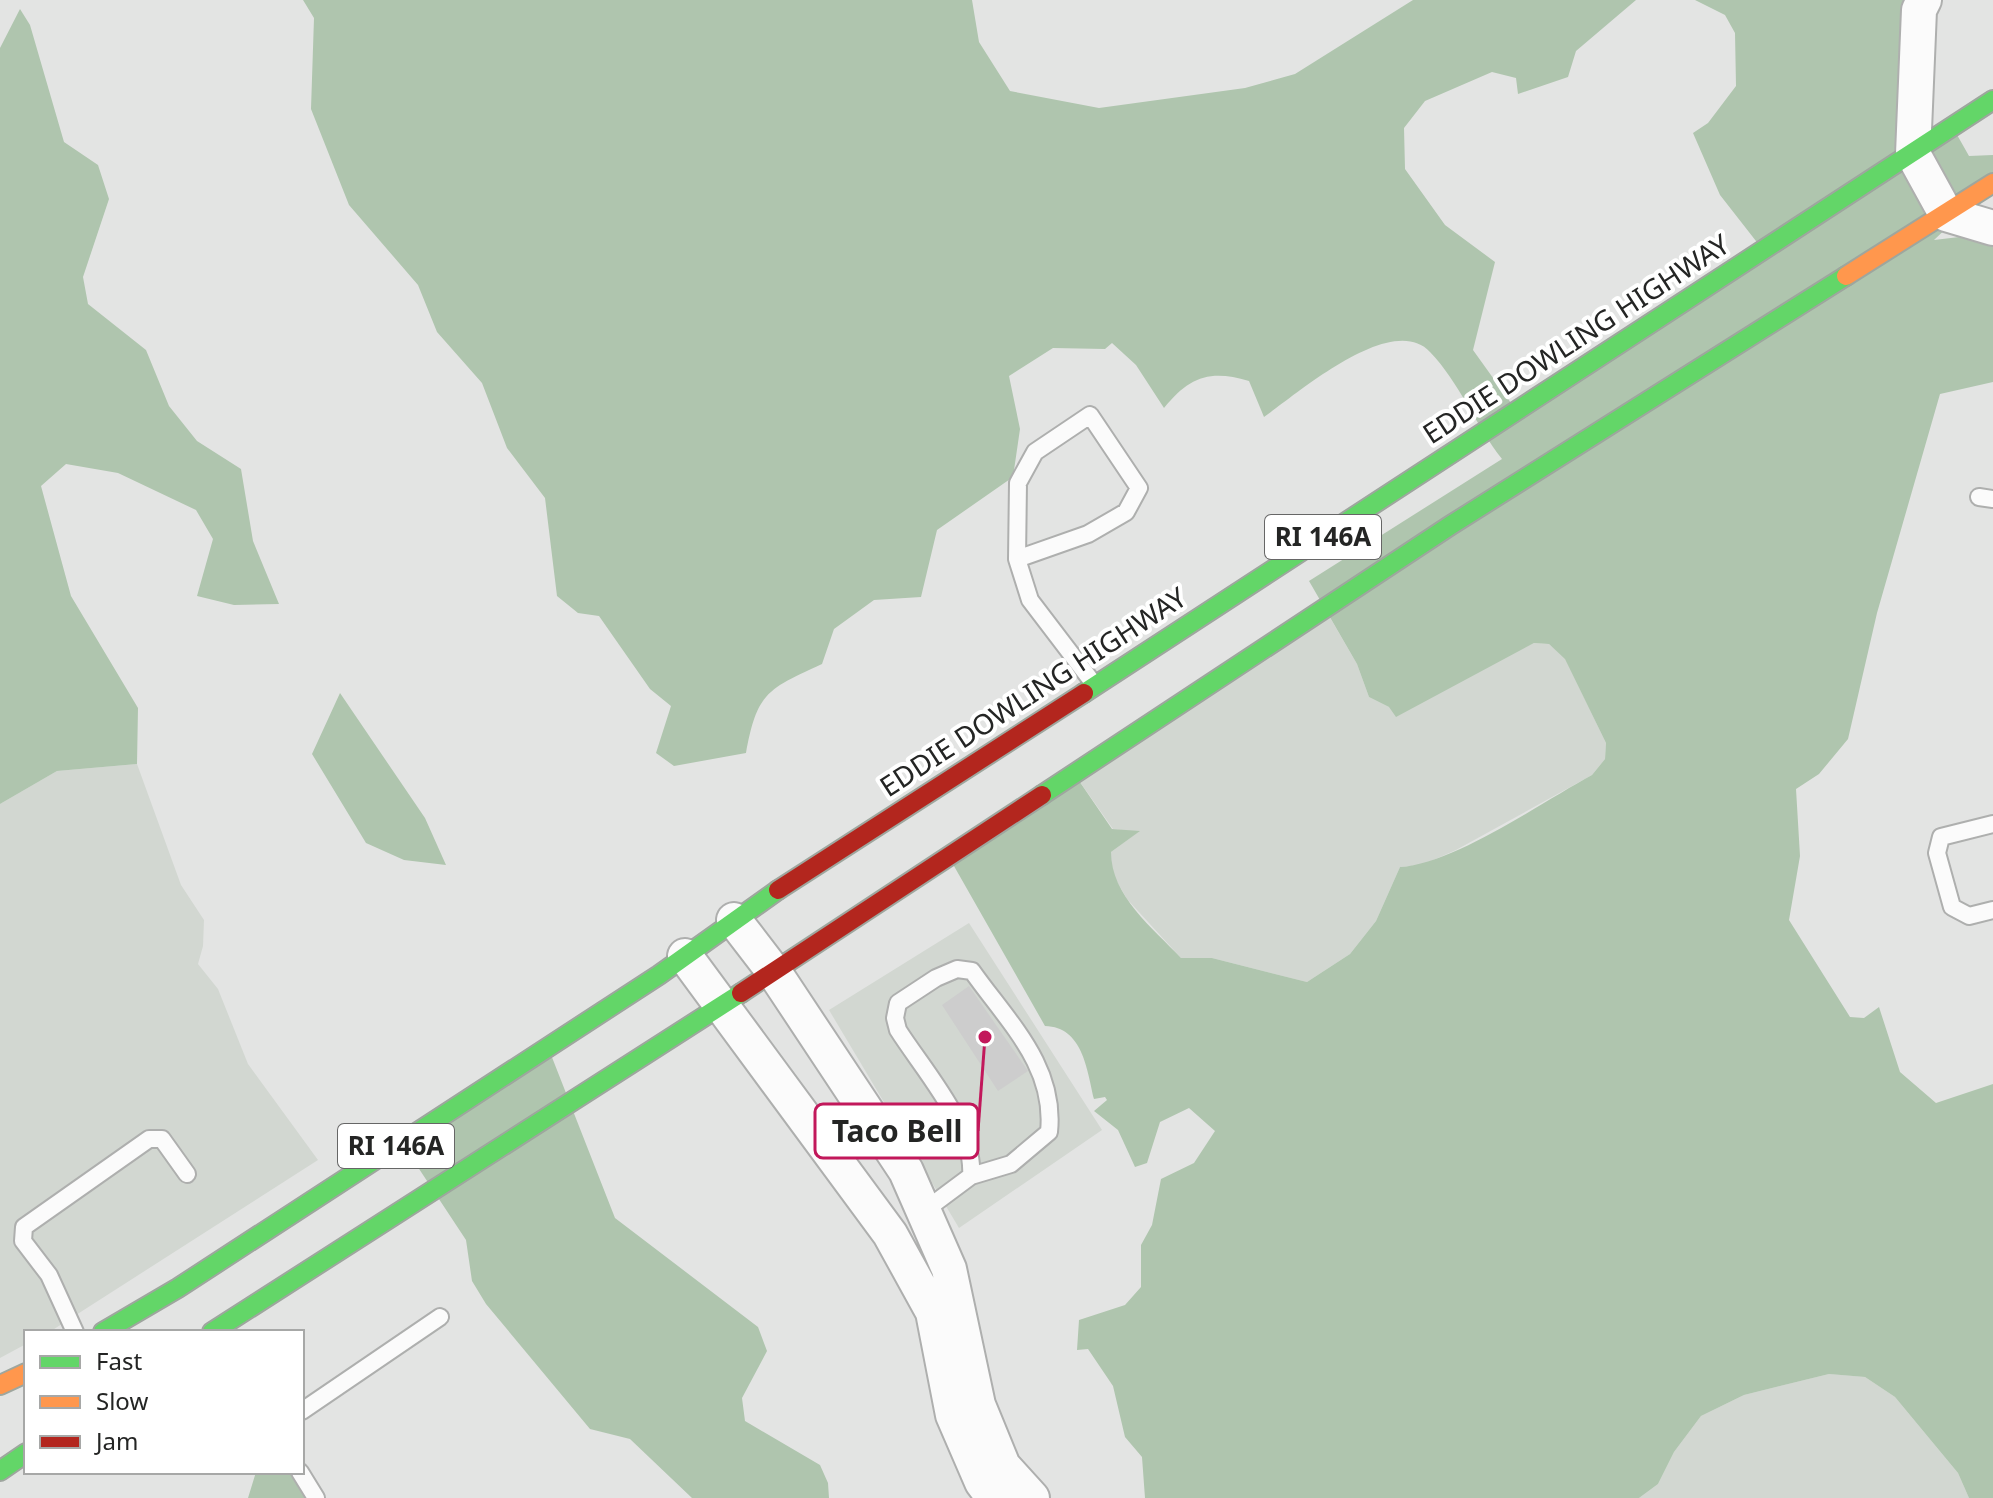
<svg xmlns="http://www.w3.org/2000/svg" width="1993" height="1498" viewBox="0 0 1993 1498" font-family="'Noto Sans',sans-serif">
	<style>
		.built { fill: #d2d7d1 }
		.forest { fill: #afc5ae }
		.building { fill: #cdcdcd }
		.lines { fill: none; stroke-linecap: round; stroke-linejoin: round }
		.lane-casing { stroke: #aeafae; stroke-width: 20 }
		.street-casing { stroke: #aeafae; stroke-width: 38 }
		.fast-casing { stroke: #9ea69e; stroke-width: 22 }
		.slow-casing { stroke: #9ea69e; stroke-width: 22 }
		.jam-casing { stroke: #9ea69e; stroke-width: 22 }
		.lane { stroke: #fbfbfb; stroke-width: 16 }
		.street { stroke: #fbfbfb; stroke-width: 34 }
		.fast { stroke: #63d668; stroke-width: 18 }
		.slow { stroke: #ff974d; stroke-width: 18 }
		.jam { stroke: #b3261e; stroke-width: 18 }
		.labels { text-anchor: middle; stroke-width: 8; stroke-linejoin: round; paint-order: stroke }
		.shield { fill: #fff; stroke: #666; stroke-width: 2 }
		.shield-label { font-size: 26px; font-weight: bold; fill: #242524 }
		.street-label { font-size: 28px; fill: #242524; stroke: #fff }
		.leader { fill: none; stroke: #c2185b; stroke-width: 3 }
		.callout-dot { fill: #c2185b; stroke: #fff; stroke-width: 3 }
		.callout { fill: #fff; stroke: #c2185b; stroke-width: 3 }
		.callout-label { font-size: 30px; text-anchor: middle; font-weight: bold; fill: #242524 }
	</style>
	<rect width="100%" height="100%" fill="#e3e4e3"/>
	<path class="built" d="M1329,616l28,48 12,33 20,10 145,-64 15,1 16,14 41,85 -1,16 -13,16 -136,75 -34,15 -22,2 -24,54 -26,33 -43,28 -95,-24h-31l-54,-59 -16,-28v-19l27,-20 -25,-3 -40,-57z
		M137,764l44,121 23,35 -1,26 -5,18 20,25 30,75 70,96 -267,171 -25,1v12l-26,14v-554l57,-33z
		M969,923l133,207 -143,98 -130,-218z
		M1829,1374l36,3 30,20 63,76 11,25h-330l19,-14 16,-32 27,-36 43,-21z"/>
	<path class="forest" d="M303,0h669l7,42 31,49 89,17 146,-20 50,-14 118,-74h223l-60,51 -8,26 -50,17 -2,-16 -24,-6 -67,29 -21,27 1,41 40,56 50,37 -22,88 43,60 247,-160 -43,-55 -27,-62 15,-10 28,-37 -1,-53 -10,-18 -30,-15h219l-8,145 50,-12 13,23 24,-1v29l-59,56 59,-7v149l-53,12 -63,219 -29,126 -29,35 -23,15 4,67 -11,64 61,97 14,1 15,-11 21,65 36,31 57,-19v414h-24l-11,-25 -63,-76 -30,-20 -36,-3 -85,21 -43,21 -27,36 -16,32 -19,14h-494l-3,-41 -17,-20 -12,-51 -25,-37 -11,1 2,-30 46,-15 16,-18v-42l11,-20 9,-46 33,-16 21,-32 -26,-23 -29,14 -13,41 -12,4 -17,-37 -24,-19 13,-11 -2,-3 -11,2c-7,-29 -11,-72 -49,-73l-99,-174 127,-80 39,57 28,2 -29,21c0,44 42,76 70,106h31l95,24 43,-28 26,-33 24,-54c54,-3 142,-65 192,-92l13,-16 1,-16 -41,-84 -16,-15 -15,-1 -138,74 -7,-10 -20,-10 -12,-33 -48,-83 193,-122c-26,-33 -43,-77 -72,-107 -38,-41 -133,42 -166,65l-15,-36c-39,-12 -60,-4 -85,27l-28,-43 -24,-22 -7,6 -52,-1 -44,28 11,53 -7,48 -76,53 -16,67 -47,3 -40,29 -12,35c-54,25 -65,28 -76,89l-72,13 -18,-13 15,-47 -21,-17 -51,-73 -21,-3 -21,-17 -12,-98 -38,-50 -25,-65 -45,-51 -19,-47 -69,-80 -38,-96 3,-91z
		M20,9l10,16 34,117 34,23 11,34 -26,78 5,27 58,46 23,56 28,35 44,28 12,72 26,63 -45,1 -37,-9 16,-57 -17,-29 -78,-37 -52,-9 -25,22 30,110 67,112 -1,56 -80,7 -57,33v-756z
		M340,693l85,125 21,47 -42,-5 -38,-17 -54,-89z
		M546,1042l69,176 143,109 9,24 -25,47 3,23 75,44 8,18 1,15h-137l-62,-59 -40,-10 -104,-125 -14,-23 -6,-41 -68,-103z
		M256,1472h39l21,26h-68z"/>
	<path class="building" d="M969,986l59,85 -30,20 -56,-86z"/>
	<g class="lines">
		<g class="lane-casing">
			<path id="lane" d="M1979,497l14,2
				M1017,559l1,-76 17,-31 55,-37 49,73 -13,24 -38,22 -71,25 13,41 64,84
				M1993,824l-52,13 -4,16 15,54 17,9 24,-6
				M924,1211l47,-35c4,-49 -47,-105 -73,-146l-3,-12 3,-15 38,-25 21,-9 15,2c36,51 84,95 77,161l-38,32 -40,12
				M75,1332l-26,-57 -26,-34 1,-14 125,-88h13l25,35
				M302,1411l138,-94
				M300,1472l16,26"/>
		</g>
		<g class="street-casing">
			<path id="street" d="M1924,0l-5,10 -6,144 33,60 47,14
				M734,920l40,52 132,199 43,98 29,136 25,61 29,32
				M685,956l205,278 43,78 20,103 29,67 12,16"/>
		</g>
		<g class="fast-casing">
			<path id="fast" d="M1084,693l909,-593
				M1042,795l409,-270 395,-249
				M103,1332l75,-44 481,-313 119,-85
				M212,1332l529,-339
				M0,1471l26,-18"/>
		</g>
		<g class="slow-casing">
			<path id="slow" d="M1846,276l147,-93
				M0,1385l26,-12"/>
		</g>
		<g class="jam-casing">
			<path id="jam" d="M778,890l306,-197
				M741,993l301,-198"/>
		</g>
		<use href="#lane" class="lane"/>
		<use href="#street" class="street"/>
		<use href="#fast" class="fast"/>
		<use href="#slow" class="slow"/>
		<use href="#jam" class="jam"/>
	</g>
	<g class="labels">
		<g class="shield">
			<rect x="1265" y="515" width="116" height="44" rx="6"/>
			<rect x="338" y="1124" width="116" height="44" rx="6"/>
		</g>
		<g class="shield-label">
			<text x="1323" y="546">RI 146A</text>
			<text x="396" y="1155">RI 146A</text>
		</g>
		<g class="street-label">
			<text transform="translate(1576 339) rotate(-33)" y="10">EDDIE DOWLING HIGHWAY</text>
			<text transform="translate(1033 692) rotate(-33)" y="10">EDDIE DOWLING HIGHWAY</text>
		</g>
	</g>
	<path class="leader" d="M985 1037L978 1131"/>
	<circle class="callout-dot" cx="985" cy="1037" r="8"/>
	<rect class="callout" x="815" y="1104" width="163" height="54" rx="8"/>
	<g class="callout-label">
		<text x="897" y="1142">Taco Bell</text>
	</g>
	<rect x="24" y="1330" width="280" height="144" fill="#ffffff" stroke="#a7a8a7" stroke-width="2"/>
	<rect x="40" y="1356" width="40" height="12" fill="#63d668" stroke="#a7a8a7" stroke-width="2"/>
	<text x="96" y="1370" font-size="24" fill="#242524">Fast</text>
	<rect x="40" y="1396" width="40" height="12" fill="#ff974d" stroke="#a7a8a7" stroke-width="2"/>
	<text x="96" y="1410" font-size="24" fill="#242524">Slow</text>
	<rect x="40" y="1436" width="40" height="12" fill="#b3261e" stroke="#a7a8a7" stroke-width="2"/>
	<text x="96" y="1450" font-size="24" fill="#242524">Jam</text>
</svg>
